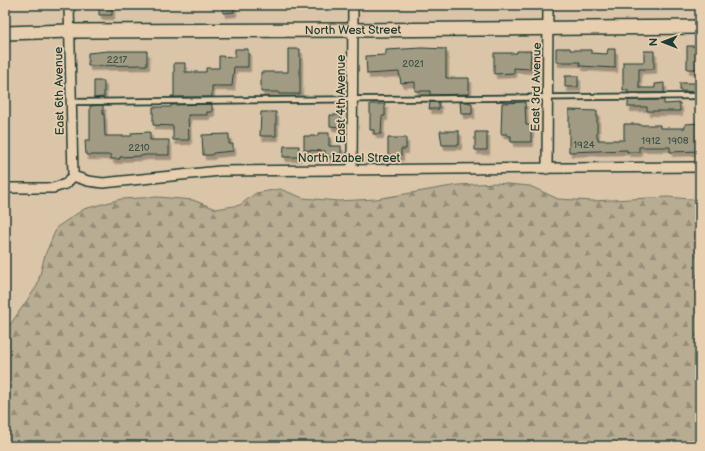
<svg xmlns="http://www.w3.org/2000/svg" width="705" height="451" viewBox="0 0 705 451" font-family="'Balsamiq Sans',sans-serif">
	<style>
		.forest { fill: url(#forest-firs); stroke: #6c7463 }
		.building { fill: #a19b83; stroke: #1f3d34; filter: url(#shadow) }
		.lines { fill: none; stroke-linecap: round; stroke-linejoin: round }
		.lane-casing { stroke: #1f3d34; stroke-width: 8 }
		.street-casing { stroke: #1f3d34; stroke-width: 12 }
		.secondary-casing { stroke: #1f3d34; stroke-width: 16 }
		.lane { stroke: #e7ceaf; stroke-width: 4.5 }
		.street { stroke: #e7ceaf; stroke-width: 9 }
		.secondary { stroke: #e7ceaf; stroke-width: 13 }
		.labels { text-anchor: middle; stroke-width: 3.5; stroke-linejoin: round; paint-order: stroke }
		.number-label { font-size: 10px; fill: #405448 }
		.street-label { font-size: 12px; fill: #1f3d34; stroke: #e7ceaf }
	</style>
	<defs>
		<pattern id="forest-firs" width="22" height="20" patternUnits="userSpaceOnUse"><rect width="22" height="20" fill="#b8ac92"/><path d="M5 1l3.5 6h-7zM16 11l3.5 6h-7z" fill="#958d78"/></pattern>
		<filter id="shadow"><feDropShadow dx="2.5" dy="4.5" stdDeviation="0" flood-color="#0004"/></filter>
	</defs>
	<rect width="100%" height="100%" fill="#dbc5a8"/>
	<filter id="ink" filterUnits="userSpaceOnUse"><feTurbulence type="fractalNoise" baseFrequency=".025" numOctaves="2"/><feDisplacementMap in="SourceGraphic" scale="8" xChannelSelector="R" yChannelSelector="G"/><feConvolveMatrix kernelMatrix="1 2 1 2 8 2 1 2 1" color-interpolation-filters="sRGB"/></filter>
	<g filter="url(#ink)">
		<path class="forest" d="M496,183l34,3 28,13 35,2 75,-4 32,3v246h-695v-114l32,-46 8,-31 12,-28 27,-18 37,-10 37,-2 35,3 23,9 24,-4 16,-12 24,-4 23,9 35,3 38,-2 82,-14z"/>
		<path class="building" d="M99,5h13v10h-13z
			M222,5h12v7l-11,1z
			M687,46h13v23h-13z
			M422,48l24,1v29h23v16l-39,1v-4h-15v-9l-14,1 -2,-11 -32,2 -1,-18 20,-1v-5z
			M556,48h14v2h21v3l16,1 1,-5h7v19l-35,-2v-4h-24z
			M235,49h13v18h-14l-2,19h-20v11h-41v-1h3v-33h11v9h21v-4h13v-12l16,1z
			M288,49h12v45h-21v-2h-18v-20h27z
			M108,51h39v14l-59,1v-13z
			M517,51h14l-1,18 -16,-1v5l-20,1v-21h23z
			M644,51h10v18h-15v19h16v-4l9,-1v10h-36v-3h-5v-28h21z
			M565,76h13v11h-13z
			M94,81h10v16l-10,1z
			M680,83h17v9l-17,-1z
			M628,100h36v4l16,-1v8h-33v-4h-19z
			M430,102h9v7h-10z
			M460,102h9v1h3v11h-11z
			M525,102l1,23h5v17h-20v-6h-4v-2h-6l1,-31z
			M212,104v8h-5v3h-19l1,25h-16v-14l-20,-1v-18h18v-2z
			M370,104h15v12h-3l-1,18h-7v-4h-4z
			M103,105v9h1l1,22h27l-1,-3 19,-1v8h19v15h-24l-4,1 -21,1v2h-9v-4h-25l-1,-15h5v-34z
			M569,110l28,1v26h1v3h26v-16h15v1h21v3h25v-4l14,-1 1,28 -30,1v-5h-31v5h-12v-2l-58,2z
			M261,112h15v24h-16z
			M330,115h11v12l-11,-1z
			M440,131h19v14h-17z
			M475,132h12v18h-12z
			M318,133h11v13h12v11h-16v-6l-21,-1v-14h14z
			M229,134v10h4v7l-20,2 -1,2h-9l-1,-20z
			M388,138h18v11h-5v7l-13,1z
			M284,146h15l-1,11h-15z"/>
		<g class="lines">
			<g class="lane-casing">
				<path id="lane" d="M72,102l628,-6"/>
			</g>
			<g class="street-casing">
				<path id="street" d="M69,5l4,171
					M352,169l1,-164
					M547,169l1,-164
					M73,176l15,5 15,2 117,-12 480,-4
					M5,188h48l13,-4 7,-8"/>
			</g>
			<g class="secondary-casing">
				<g id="secondary">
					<path id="s1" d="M5,33l65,-2 283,-1 347,-3"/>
				</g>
			</g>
			<use href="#lane" class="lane"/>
			<use href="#street" class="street"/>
			<use href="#secondary" class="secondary"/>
		</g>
	</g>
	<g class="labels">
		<g class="number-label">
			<text x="117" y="63">2217</text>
			<text x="413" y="67">2021</text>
			<text x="651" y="144">1912</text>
			<text x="678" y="144">1908</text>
			<text x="584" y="148">1924</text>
			<text x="139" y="151">2210</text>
		</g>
		<g class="street-label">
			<text dy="4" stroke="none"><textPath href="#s1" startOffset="348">North West Street</textPath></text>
			<text transform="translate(536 87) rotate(-89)" y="4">East 3rd Avenue</text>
			<text transform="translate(59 91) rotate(-91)" y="4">East 6th Avenue</text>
			<text transform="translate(341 99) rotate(-90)" y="4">East 4th Avenue</text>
			<text x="349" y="162">North Izabel Street</text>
		</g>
	</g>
	<rect width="705" height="451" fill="none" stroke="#e7ceaf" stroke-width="20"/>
	<rect x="10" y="10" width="685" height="431" fill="none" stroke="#1f3d34" stroke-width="1.5" filter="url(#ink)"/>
	<g transform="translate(663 42) rotate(270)" stroke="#e7ceaf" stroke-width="3" paint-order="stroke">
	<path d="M0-3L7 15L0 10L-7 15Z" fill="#1f3d34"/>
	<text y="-6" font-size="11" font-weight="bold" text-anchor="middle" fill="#1f3d34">N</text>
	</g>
</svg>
